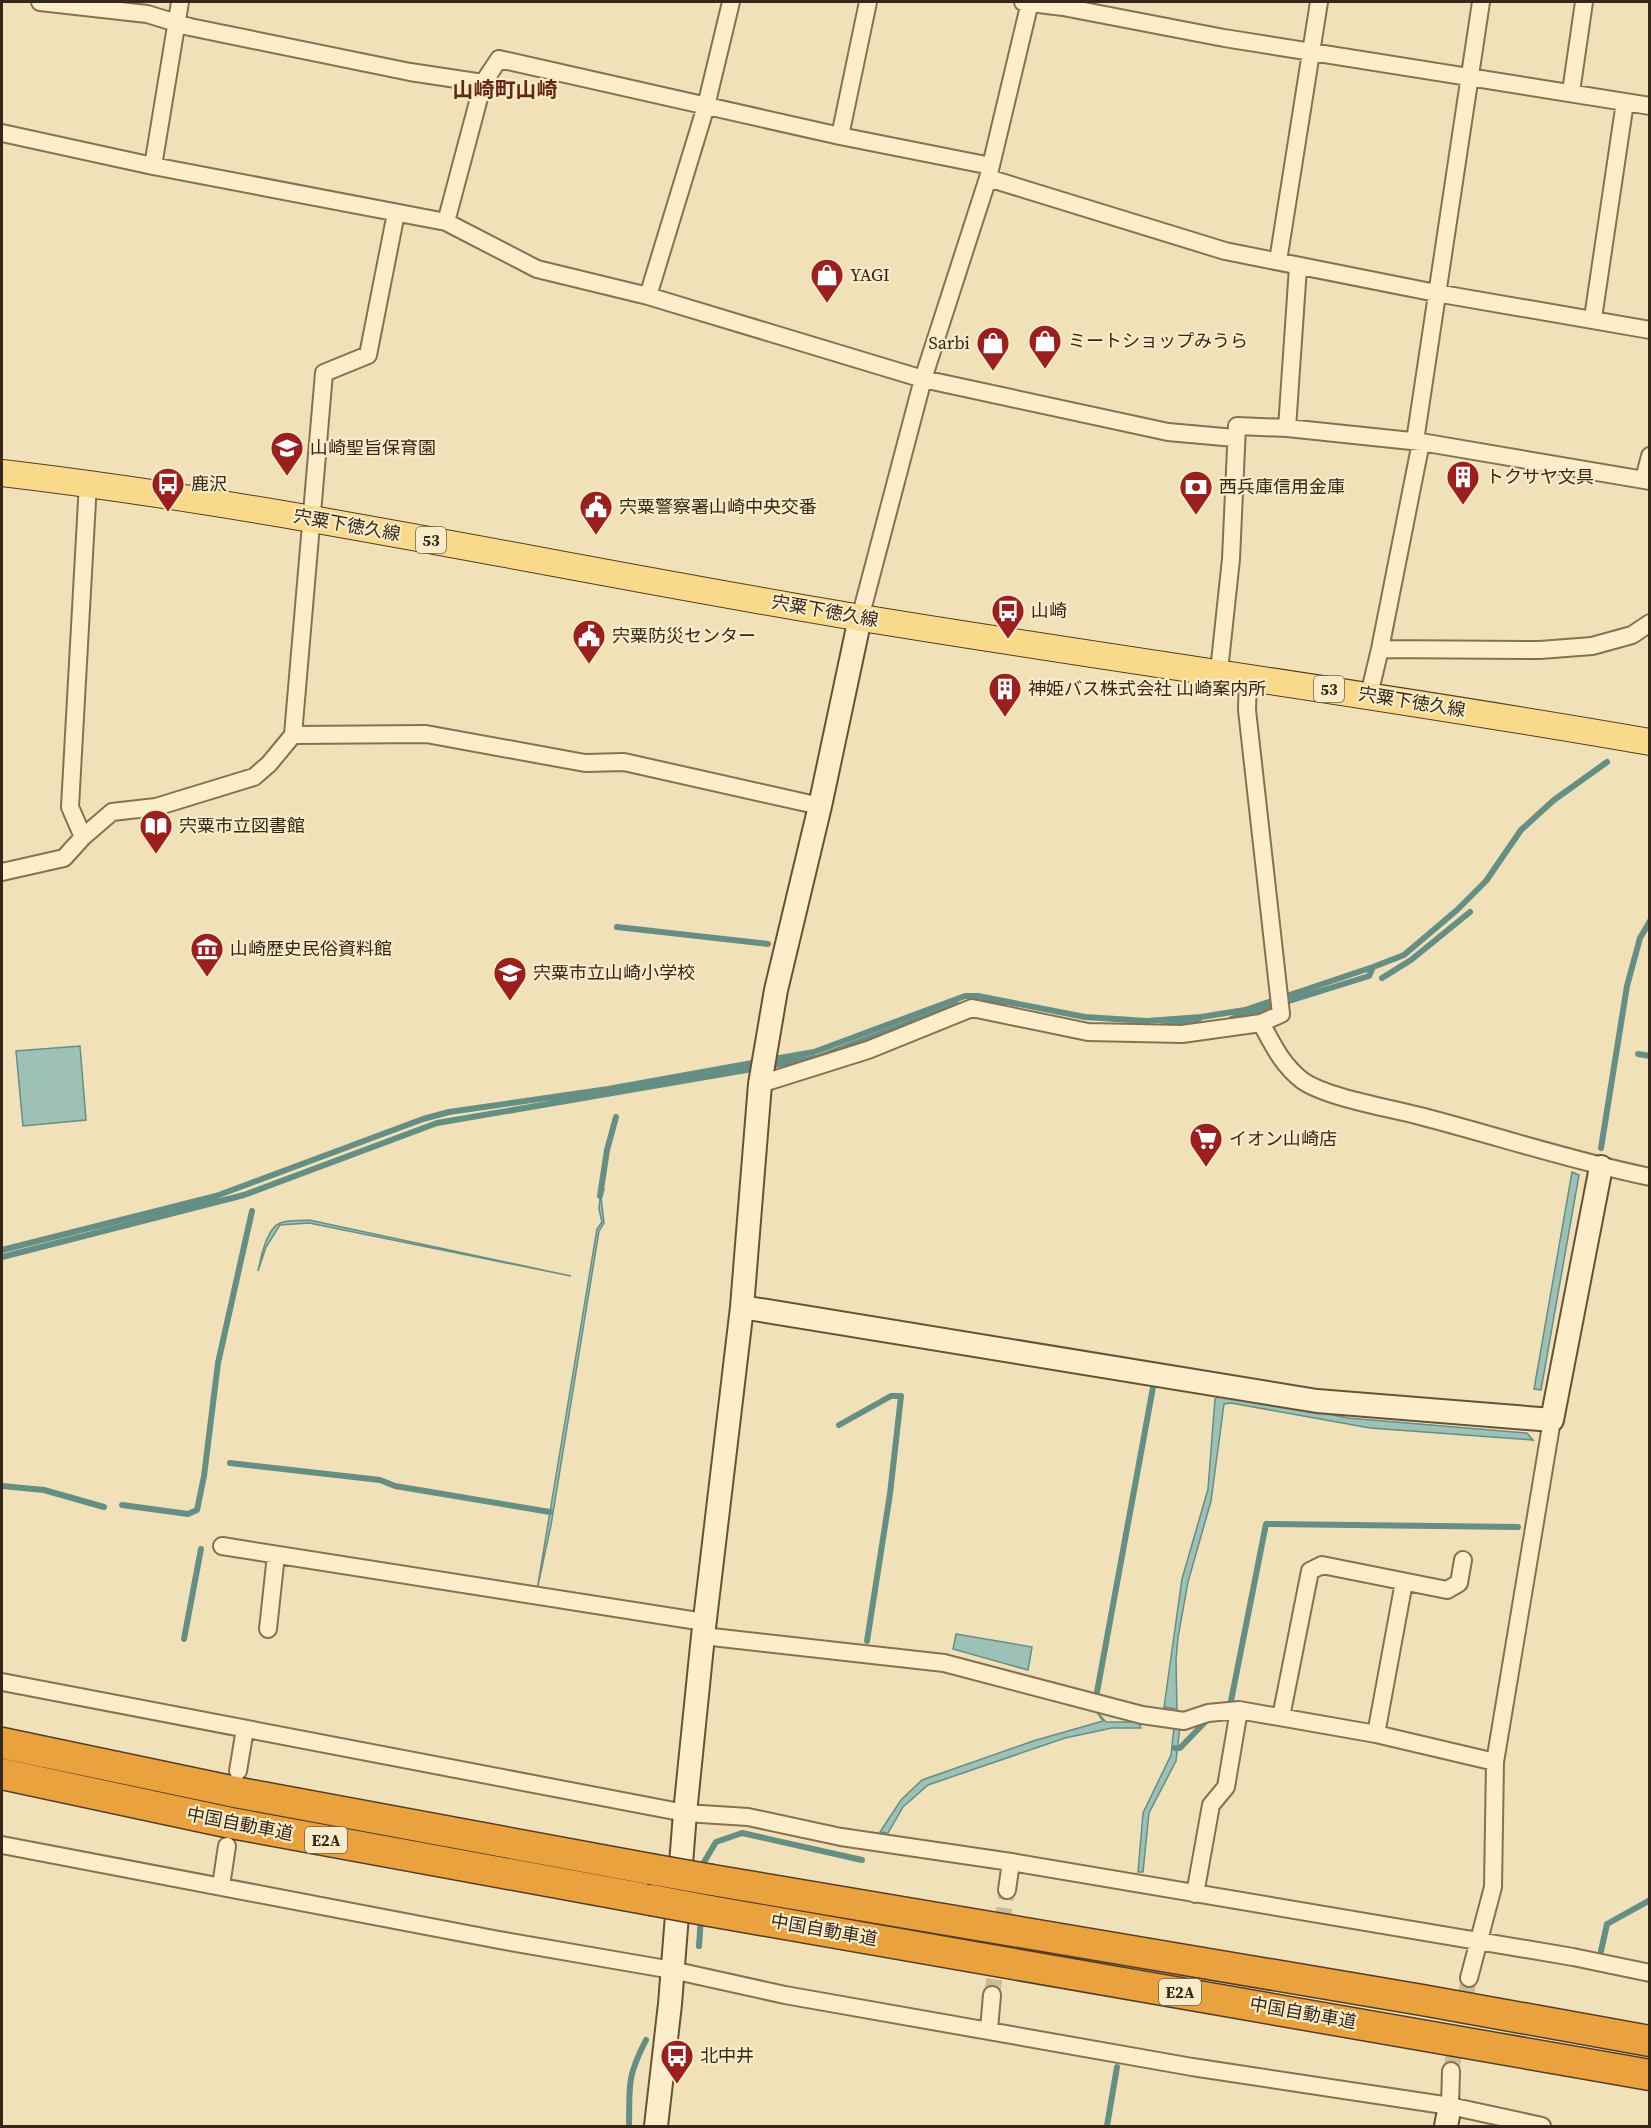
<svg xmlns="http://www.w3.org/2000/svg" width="1651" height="2128" viewBox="0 0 1651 2128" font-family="'Source Serif 4','Noto Sans JP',serif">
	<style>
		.water { fill: #9dc0b7; stroke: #658e85; stroke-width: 1.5 }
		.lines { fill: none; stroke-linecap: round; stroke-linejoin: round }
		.stream { stroke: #658e85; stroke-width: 6 }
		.street-tunnel { stroke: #cbbc98; stroke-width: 16; stroke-dasharray: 16 8; stroke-linecap: butt }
		.street-casing { stroke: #887052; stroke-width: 20 }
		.secondary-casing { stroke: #695136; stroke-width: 26 }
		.primary-casing { stroke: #543d27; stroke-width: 28 }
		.highway-casing { stroke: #543d27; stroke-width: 33 }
		.street { stroke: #fceecb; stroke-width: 16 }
		.secondary { stroke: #fceecb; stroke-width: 22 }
		.primary { stroke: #f9d98a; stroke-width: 26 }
		.highway { stroke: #eaa23f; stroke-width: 30 }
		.highway-bridge-casing { stroke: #543d27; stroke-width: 33; stroke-linecap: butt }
		.highway-bridge { stroke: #eaa23f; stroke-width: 30 }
		.labels { text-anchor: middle; stroke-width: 4.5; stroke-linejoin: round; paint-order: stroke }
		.shield { fill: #f8ebc8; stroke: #70624e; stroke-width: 1.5 }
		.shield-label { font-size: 16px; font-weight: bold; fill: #352719 }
		.poi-label { font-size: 18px; fill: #352719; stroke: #f8ebc8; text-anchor: start }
		.street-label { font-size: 18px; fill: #352719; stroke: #f8ebc8 }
		.quarter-label { font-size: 21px; font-weight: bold; fill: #652715; stroke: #f8ebc8 }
	</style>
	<rect width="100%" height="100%" fill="#f1e1b8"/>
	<path class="water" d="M80,1046l6,74 -63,6 -7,-75z
		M1572,1172l7,3 -38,215 -7,-1z
		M601,1189h3l-3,8 3,26 -5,8 -48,294 -14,65 60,-361 5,-7 -3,-13z
		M309,1220l262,56 -262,-53 -29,2 -14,22 -8,24c3,-13 8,-42 22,-48 8,-3 20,-2 29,-3z
		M1222,1393l126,25 179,15 6,7 -163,-12 -139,-25 -7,1 -13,97 -23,81 -10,55 -2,22 1,50 -13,-2 18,-128 26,-90 7,-90z
		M956,1634l76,13 -4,23 -75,-21z
		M1096,1711l10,11h33l2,6h-29l-47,10 -137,47 -25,22 -15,26 -8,-1 21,-32 21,-20 111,-39 70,-20z
		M1174,1727h6l-4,34 -27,52 -6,59h-5l5,-59 28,-58z"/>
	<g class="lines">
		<path class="stream" d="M617,927l151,17
			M1382,978l29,-18 59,-48
			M979,1002l25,5
			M1231,1019l138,-43 4,-9
			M1163,1026l37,-3
			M1638,1054l12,2
			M768,1060l46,-8 151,-56h13l107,21 62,4 54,-4 44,-7 128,-43 31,-12 53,-45 29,-29 35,-51 33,-30 53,-38
			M768,1066l48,-8 142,-53
			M1601,1148l26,-162 13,-48 10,-17
			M600,1196l7,-46 9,-33
			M2,1250l214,-54 207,-77 26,-7 159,-23 150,-27
			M2,1257l242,-62 193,-72 321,-55
			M839,1425l52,-29h10l-11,98 -23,147
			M230,1463l150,17 15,6 155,26
			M2,1486l42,4 60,17
			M122,1505l66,9 9,-4 7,-34 14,-113 34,-152
			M184,1639l17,-90
			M1097,1692l57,-310
			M1231,1701l35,-177 252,3
			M1175,1748h5l27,-28
			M704,1871v-9l12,-20 26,-9 120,27
			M699,1946l2,-29
			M1601,1951l6,-27 43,-24
			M629,2126c1,-41 -3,-47 17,-86
			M1107,2126l10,-59"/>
		<path class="street-tunnel" d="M992,1995l15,-105
			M1451,2071l18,-93"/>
		<g class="street-casing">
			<path id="street" d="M40,2l107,12 43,13 220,45 73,11 16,-24 341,77 151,30
				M1023,2l40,5 161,31 426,68
				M1571,92l13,-90
				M2,133l151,33 293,56 91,47 111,27 275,83 245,53 67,6
				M840,136l28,-134
				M153,166l27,-164
				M988,178l237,73 211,42 214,37
				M446,222l37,-139
				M1278,261l41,-259
				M648,296l58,-190 25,-104
				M1593,318l32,-216
				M1287,428l11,-161
				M1415,441l66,-439
				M1644,479l6,-23
				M860,618l63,-239 65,-201 42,-176
				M1380,649l160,1 52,-4 40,-11 18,-12
				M1219,671l12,-112 6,-133 50,2 134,14 229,39
				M1248,677l-1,33 34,304 -20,9
				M1369,695l11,-46 41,-207
				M293,735l133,-1 159,29 39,-1 196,44
				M83,837l-13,-30 18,-324
				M2,872l62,-14 19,-21 29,-25 44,-5 98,-30 15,-13 24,-29 31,-362 44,-18 28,-142
				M760,1084l108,-34 104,-42 116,24 94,2 79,-11c12,22 21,42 42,58 25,17 87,27 117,35 77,20 152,45 230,61
				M222,1546l482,76
				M268,1629l8,-74
				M703,1636l241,27 198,52 42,6 24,-8 31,-3 137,24 119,28
				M2,1682l683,131 63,4 93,20 170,25 562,95 77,16
				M1281,1717l29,-146 12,-6 125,25 12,-7 4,-23
				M1376,1734l28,-152
				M238,1771l7,-42
				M2,1845l497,95 173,30 113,25 407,72 258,39 92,20
				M221,1886l6,-40
				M1007,1890l4,-28
				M1195,1894l16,-89 15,-18 13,-77
				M1469,1978l24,-91 2,-125 57,-342
				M989,2029l3,-34
				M1450,2106l1,-35"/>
		</g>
		<g class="secondary-casing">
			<path id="secondary" d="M742,1307l575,94 235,19 49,-253
				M656,2126l14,-122 15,-191 18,-177 39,-329 18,-223 16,-94 44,-184 40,-188
				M1446,2126l4,-20"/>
		</g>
		<g class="primary-casing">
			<path id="primary" d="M2,473c289,34 573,98 860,145 262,43 526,78 788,124"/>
		</g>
		<g class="highway-casing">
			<path id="highway" d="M2,1743l238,50 410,76
				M2,1774l229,49 420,77
				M712,1880l710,120 228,41
				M710,1911l940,164"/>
		</g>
		<use href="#street" class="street"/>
		<use href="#secondary" class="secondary"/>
		<use href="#primary" class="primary"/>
		<use href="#highway" class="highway"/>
		<g class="highway-bridge-casing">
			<path id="highway-bridge" d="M650,1869l62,11
				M651,1900l59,11"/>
		</g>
		<use href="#highway-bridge" class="highway-bridge"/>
	</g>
	<defs>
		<g id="shop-pin" transform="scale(1.725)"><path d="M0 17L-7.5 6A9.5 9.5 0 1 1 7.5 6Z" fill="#9b1f1e" stroke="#f8ebc8"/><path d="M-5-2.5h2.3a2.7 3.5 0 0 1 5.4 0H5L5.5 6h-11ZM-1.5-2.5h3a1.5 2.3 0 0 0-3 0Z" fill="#fff"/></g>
		<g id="school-pin" transform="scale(1.725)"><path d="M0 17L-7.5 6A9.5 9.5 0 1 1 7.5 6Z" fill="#9b1f1e" stroke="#f8ebc8"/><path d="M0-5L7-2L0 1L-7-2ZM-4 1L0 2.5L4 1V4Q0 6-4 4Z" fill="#fff"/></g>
		<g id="building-pin" transform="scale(1.725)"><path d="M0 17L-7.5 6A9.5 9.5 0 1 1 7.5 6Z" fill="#9b1f1e" stroke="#f8ebc8"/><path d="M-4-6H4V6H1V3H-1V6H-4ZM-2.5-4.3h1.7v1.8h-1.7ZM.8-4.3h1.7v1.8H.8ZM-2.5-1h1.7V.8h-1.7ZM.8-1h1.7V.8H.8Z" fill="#fff"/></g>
		<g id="bus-pin" transform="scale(1.725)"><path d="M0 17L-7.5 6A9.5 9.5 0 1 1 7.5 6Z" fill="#9b1f1e" stroke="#f8ebc8"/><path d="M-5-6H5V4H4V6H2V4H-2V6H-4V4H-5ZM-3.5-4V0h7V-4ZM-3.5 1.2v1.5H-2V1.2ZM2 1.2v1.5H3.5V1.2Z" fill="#fff"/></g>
		<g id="bank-pin" transform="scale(1.725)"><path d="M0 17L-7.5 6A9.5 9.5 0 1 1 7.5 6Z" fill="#9b1f1e" stroke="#f8ebc8"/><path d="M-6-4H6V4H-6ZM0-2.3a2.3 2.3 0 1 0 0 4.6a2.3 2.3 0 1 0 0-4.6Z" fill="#fff"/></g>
		<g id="civic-pin" transform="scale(1.725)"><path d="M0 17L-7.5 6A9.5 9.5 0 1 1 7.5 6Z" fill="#9b1f1e" stroke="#f8ebc8"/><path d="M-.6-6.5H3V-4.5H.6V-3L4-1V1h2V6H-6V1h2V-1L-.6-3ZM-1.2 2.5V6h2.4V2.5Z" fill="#fff"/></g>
		<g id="library-pin" transform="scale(1.725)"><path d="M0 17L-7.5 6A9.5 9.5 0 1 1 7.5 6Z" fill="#9b1f1e" stroke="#f8ebc8"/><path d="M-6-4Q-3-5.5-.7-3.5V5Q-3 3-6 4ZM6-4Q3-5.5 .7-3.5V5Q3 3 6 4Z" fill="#fff"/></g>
		<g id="museum-pin" transform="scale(1.725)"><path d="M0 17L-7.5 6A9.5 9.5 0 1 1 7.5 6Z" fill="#9b1f1e" stroke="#f8ebc8"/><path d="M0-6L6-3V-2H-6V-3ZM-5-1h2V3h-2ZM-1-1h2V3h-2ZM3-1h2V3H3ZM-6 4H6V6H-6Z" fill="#fff"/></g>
		<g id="supermarket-pin" transform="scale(1.725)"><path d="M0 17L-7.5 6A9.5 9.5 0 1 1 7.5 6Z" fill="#9b1f1e" stroke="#f8ebc8"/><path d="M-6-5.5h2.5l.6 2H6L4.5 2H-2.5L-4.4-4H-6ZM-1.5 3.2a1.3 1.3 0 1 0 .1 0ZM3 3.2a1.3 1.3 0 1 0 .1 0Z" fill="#fff"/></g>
	</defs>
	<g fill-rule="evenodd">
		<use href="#shop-pin" x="827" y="275"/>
		<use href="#shop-pin" x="1045" y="341"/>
		<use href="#shop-pin" x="993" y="343"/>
		<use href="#school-pin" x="287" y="448"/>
		<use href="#building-pin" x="1463" y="477"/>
		<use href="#bus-pin" x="168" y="484"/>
		<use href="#bank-pin" x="1196" y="487"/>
		<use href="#civic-pin" x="596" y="507"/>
		<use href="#bus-pin" x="1008" y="611"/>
		<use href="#civic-pin" x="589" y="636"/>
		<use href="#building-pin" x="1005" y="689"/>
		<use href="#library-pin" x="156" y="826"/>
		<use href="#museum-pin" x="207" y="949"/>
		<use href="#school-pin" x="510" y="973"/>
		<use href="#supermarket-pin" x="1206" y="1139"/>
		<use href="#bus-pin" x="677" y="2056"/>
	</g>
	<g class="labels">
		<g class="shield">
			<rect x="416" y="527" width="30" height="26" rx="4.5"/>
			<rect x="1314" y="676" width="30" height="26" rx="4.5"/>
			<rect x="305" y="1827" width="42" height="26" rx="4.5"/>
			<rect x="1159" y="1979" width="42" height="26" rx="4.5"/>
		</g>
		<g class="shield-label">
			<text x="431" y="546">53</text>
			<text x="1329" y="695">53</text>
			<text x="326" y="1846">E2A</text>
			<text x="1180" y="1998">E2A</text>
		</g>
		<g class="poi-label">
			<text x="850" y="281">YAGI</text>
			<text x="1068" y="347">ミートショップみうら</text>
			<text x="970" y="349" text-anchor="end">Sarbi</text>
			<text x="310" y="454">山崎聖旨保育園</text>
			<text x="1486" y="483">トクサヤ文具</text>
			<text x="191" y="490">鹿沢</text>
			<text x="1219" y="493">西兵庫信用金庫</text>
			<text x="619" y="513">宍粟警察署山崎中央交番</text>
			<text x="1031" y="617">山崎</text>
			<text x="612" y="642">宍粟防災センター</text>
			<text x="1028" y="695">神姫バス株式会社 山崎案内所</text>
			<text x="179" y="832">宍粟市立図書館</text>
			<text x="230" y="955">山崎歴史民俗資料館</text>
			<text x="533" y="979">宍粟市立山崎小学校</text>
			<text x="1229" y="1145">イオン山崎店</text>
			<text x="700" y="2062">北中井</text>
		</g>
		<g class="street-label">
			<text transform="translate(347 525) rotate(10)" y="6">宍粟下徳久線</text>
			<text transform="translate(825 611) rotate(10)" y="6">宍粟下徳久線</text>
			<text transform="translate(1412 702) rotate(9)" y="6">宍粟下徳久線</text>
			<text transform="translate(240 1824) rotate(11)" y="6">中国自動車道</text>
			<text transform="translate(824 1930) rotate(10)" y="6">中国自動車道</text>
			<text transform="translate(1303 2013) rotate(10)" y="6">中国自動車道</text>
		</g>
		<g class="quarter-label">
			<text x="505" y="97">山崎町山崎</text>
		</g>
	</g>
	<rect width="1651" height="2128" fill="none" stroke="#352719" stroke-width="6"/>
</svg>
